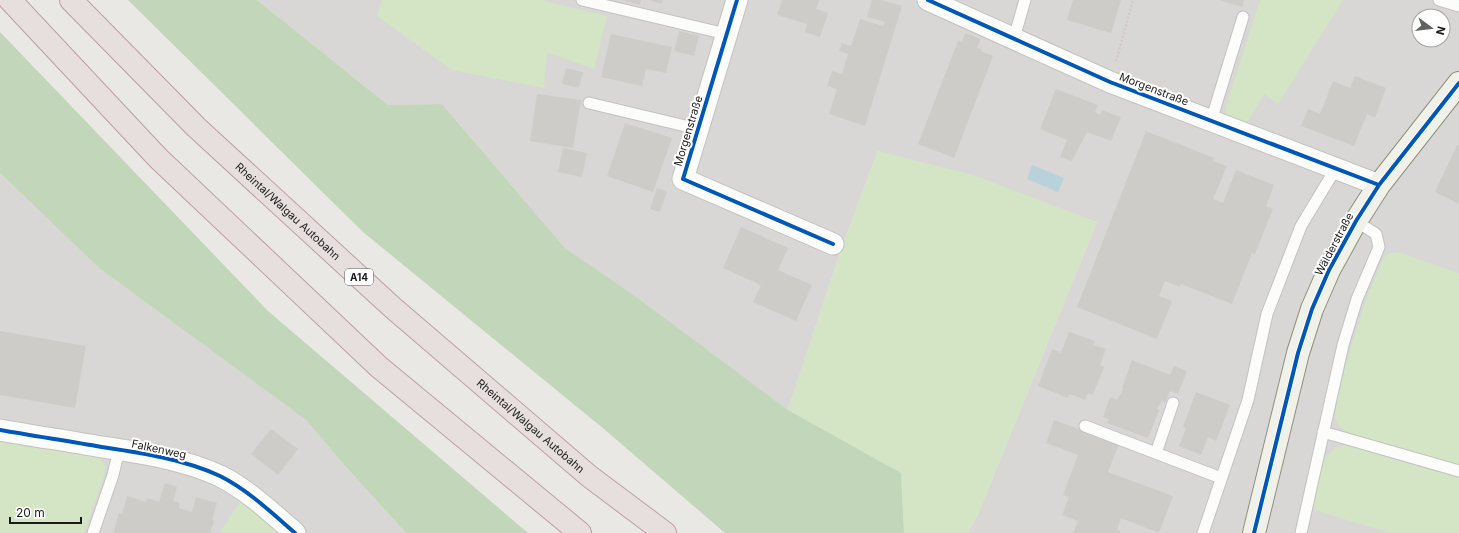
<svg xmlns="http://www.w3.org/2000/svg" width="1459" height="533" viewBox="0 0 1459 533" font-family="Inter,sans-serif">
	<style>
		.residential { fill: #d8d7d5; fill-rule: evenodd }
		.grass { fill: #d3e5c4 }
		.forest { fill: #c2d6ba }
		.water { fill: #b9d1db }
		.building { fill: #ceccc9 }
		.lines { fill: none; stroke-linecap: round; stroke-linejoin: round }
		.lane-casing { stroke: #c2c2c0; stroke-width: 13 }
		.street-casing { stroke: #c2c2c0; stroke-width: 23 }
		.secondary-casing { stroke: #8e917e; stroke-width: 24 }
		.highway-casing { stroke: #bc9ea4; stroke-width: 24 }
		.path { stroke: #d4c8c5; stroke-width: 2.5; stroke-dasharray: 2 2; stroke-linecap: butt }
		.lane { stroke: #fcfcfb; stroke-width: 11 }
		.street { stroke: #fcfcfb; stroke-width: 21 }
		.secondary { stroke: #f0f1e9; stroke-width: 22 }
		.highway { stroke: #e7dede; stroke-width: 22 }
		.cycleway-casing { stroke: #fff; stroke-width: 6 }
		.cycleway { stroke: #0057b8; stroke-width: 4 }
		.labels { text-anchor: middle; stroke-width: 4; stroke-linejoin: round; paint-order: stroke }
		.shield { fill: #fff; stroke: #5f5f5f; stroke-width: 1 }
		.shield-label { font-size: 10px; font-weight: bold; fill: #1b1b1b }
		.street-label { font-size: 11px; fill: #1b1b1b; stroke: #fff }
	</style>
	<rect width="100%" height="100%" fill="#e9e8e4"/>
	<path class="residential" d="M257,0h1202v533h-491l10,-19 119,-292 -219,-71 -34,90 -56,169 -223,-162 -123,-144 -54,1zM1419,16h24v24h-24z
		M0,173l99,95 207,152 41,48 59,65h-406z"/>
	<path class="grass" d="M382,0h158l67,16 -13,53 -47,-17 -3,36 -92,-18 -75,-54z
		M1260,0h83l-65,104 -14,-10 -18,31 -18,-8 -3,-8z
		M878,151l95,24 124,47 -119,292 -10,19h-64l-3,-60 -113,-63 56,-169z
		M1398,252l61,21v192l-110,-32c-5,-4 -11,-7 -13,-13 -4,-9 18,-84 23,-98 6,-21 15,-41 23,-61l5,-7z
		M0,439l85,14 16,6 5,8 -3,13 -19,53h-84z
		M1346,445l113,33v55h-70l-77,-24 12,-50 10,-10z
		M240,501l40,32h-60z"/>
	<path class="forest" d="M128,0h129l131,105 54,-1 123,144 71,49 152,113 113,63 3,60h-179l-121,-104 -241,-197z
		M0,32l268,279 260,222h-122l-59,-65 -41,-48 -207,-152 -99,-95z"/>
	<path class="water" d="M1032,165l32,13 -6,14 -31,-13z"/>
	<path class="building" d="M623,0h18l-1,5z
		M649,0h14l-1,4z
		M782,0h37l-3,9 12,4 -8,24 -15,-5 2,-8 -30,-9z
		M872,0h9l21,6 -37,120 -36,-12 8,-25 -10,-3 5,-15 10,3 6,-20 -9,-3 3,-8 9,3 9,-27 23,7 2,-4 -18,-5z
		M1073,0h48l-10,33 -44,-13z
		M1219,0h25l-2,7z
		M679,31l20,5 -5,20 -20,-5z
		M965,33l16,6 -4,9 4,1v2l12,5 -39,102 -36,-14 40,-103 4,1z
		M611,34l61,13 -6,26 -20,-4 -4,17 -41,-9z
		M566,68l17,4 -4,16 -17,-4z
		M1355,76l31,12 -11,30 -8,-4 -13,32 -53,-20 7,-17 12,5 13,-33 17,7z
		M1056,89l42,16 -3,7 5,3 2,-5 19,7 -10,24 -24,-9 -15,29 -12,-4 7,-17 -27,-11z
		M537,94l44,6 -8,48 -43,-7z
		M625,123l47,15 -19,54 -46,-16z
		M1146,131l68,27 -1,3 14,5 -14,33 10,4 13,-33 38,15 -8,21 7,3 -18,45 -3,-1 -20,51 -51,-20 -1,3 -15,-6 -6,15 13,5 -15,38 -80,-32z
		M1457,145l2,1v58l-24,-12z
		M563,148l24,5 -5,24 -24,-5z
		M657,188l10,4 -7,20 -10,-3z
		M741,227l47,21 -10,22 34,15 -16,36 -43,-19 8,-17 -38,-17z
		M0,331l86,15 -11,62 -75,-13z
		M1069,332l26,9 -2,4 13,4 -6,16 4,2 -11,28 -5,-2 -3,7 -16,-6 -1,4 -30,-12 14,-37 9,4z
		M1132,360l38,15 4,-9 13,5 -9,23 -8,-3 -5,12 -3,-2 -1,2h-1l-3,6 2,1 -11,28 -41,-15 2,-4 -6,-2 7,-20 7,3 2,-4h1l3,-7 -1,-1z
		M1196,392l34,13 -14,36 -8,-4 -7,18 -22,-9 7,-18 -3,-1z
		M1054,420l65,24 -11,28 65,24 -14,37 -38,-15 -4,12 3,1v2h-47l5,-12 -16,-6 7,-18 -6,-2 15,-40 -32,-12z
		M271,429l27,20 -20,26 -27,-21z
		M165,483l12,4 -4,14 7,2 -1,5 13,4 4,-15 21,6 -5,17 2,1 -4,12h-97l6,-20 3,1 5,-18 19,6 1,-4 12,4z"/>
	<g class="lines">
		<g class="lane-casing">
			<path id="lane" d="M582,0l144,34
				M1439,0l20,6
				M1014,38l11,-38
				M589,103l109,26
				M1211,121l32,-104
				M1085,426l136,52
				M1323,432l136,39
				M1156,453l17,-50
				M93,533l20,-58 6,-26
				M1203,533l45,-133 19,-86 34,-88 35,-58
				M1301,533l42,-188 14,-46 22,-52 -3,-13 -20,-13"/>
		</g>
		<g class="street-casing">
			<path id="street" d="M737,0l-54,179 150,65
				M928,0l182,82 269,103
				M0,430c34,6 68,11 102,17 40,6 81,12 118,29 28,14 52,37 75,57"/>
		</g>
		<g class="secondary-casing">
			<path id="secondary" d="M1254,533l44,-180 14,-44 17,-39 27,-49 23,-36 80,-102"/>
		</g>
		<g class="highway-casing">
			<g id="highway">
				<path d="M10,0l148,158 221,209 201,166"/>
				<path id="s1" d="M71,0l125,127 196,180 197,169 76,57"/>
			</g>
		</g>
		<path class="path" d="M1116,61l17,-61"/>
		<use href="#lane" class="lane"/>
		<use href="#street" class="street"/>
		<use href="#secondary" class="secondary"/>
		<use href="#highway" class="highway"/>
		<g class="cycleway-casing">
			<path id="cycleway" d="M737,0l-54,179 150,65
				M928,0l182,82 269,103
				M0,430c34,6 68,11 102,17 40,6 81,12 118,29 28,14 52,37 75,57
				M1254,533l44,-180 14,-44 17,-39 27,-49 23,-36 80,-102"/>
		</g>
		<use href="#cycleway" class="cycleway"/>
	</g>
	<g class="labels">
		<rect class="shield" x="345" y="269" width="28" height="16" rx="3"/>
		<g class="shield-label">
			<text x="359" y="281">A14</text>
		</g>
		<g class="street-label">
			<text transform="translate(1154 89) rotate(21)" y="4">Morgenstraße</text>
			<text transform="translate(688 131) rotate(-73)" y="4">Morgenstraße</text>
			<text dy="4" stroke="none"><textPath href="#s1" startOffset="303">Rheintal/Walgau Autobahn</textPath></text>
			<text transform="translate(1334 244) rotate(-62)" y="4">Wälderstraße</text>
			<text dy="4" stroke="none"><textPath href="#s1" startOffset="627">Rheintal/Walgau Autobahn</textPath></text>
			<text transform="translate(159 449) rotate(12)" y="4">Falkenweg</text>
		</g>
	</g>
	<g transform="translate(1431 28) rotate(105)"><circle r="19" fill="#ffffff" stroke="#a4a4a4"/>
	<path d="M0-3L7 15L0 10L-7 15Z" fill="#636361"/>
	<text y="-6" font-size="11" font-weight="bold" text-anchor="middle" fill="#1b1b1b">N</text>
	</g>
	<path d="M10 517v6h71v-6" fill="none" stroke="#1b1b1b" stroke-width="2"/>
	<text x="16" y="517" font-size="12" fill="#1b1b1b" stroke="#ffffff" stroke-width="3" paint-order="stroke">20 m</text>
</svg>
